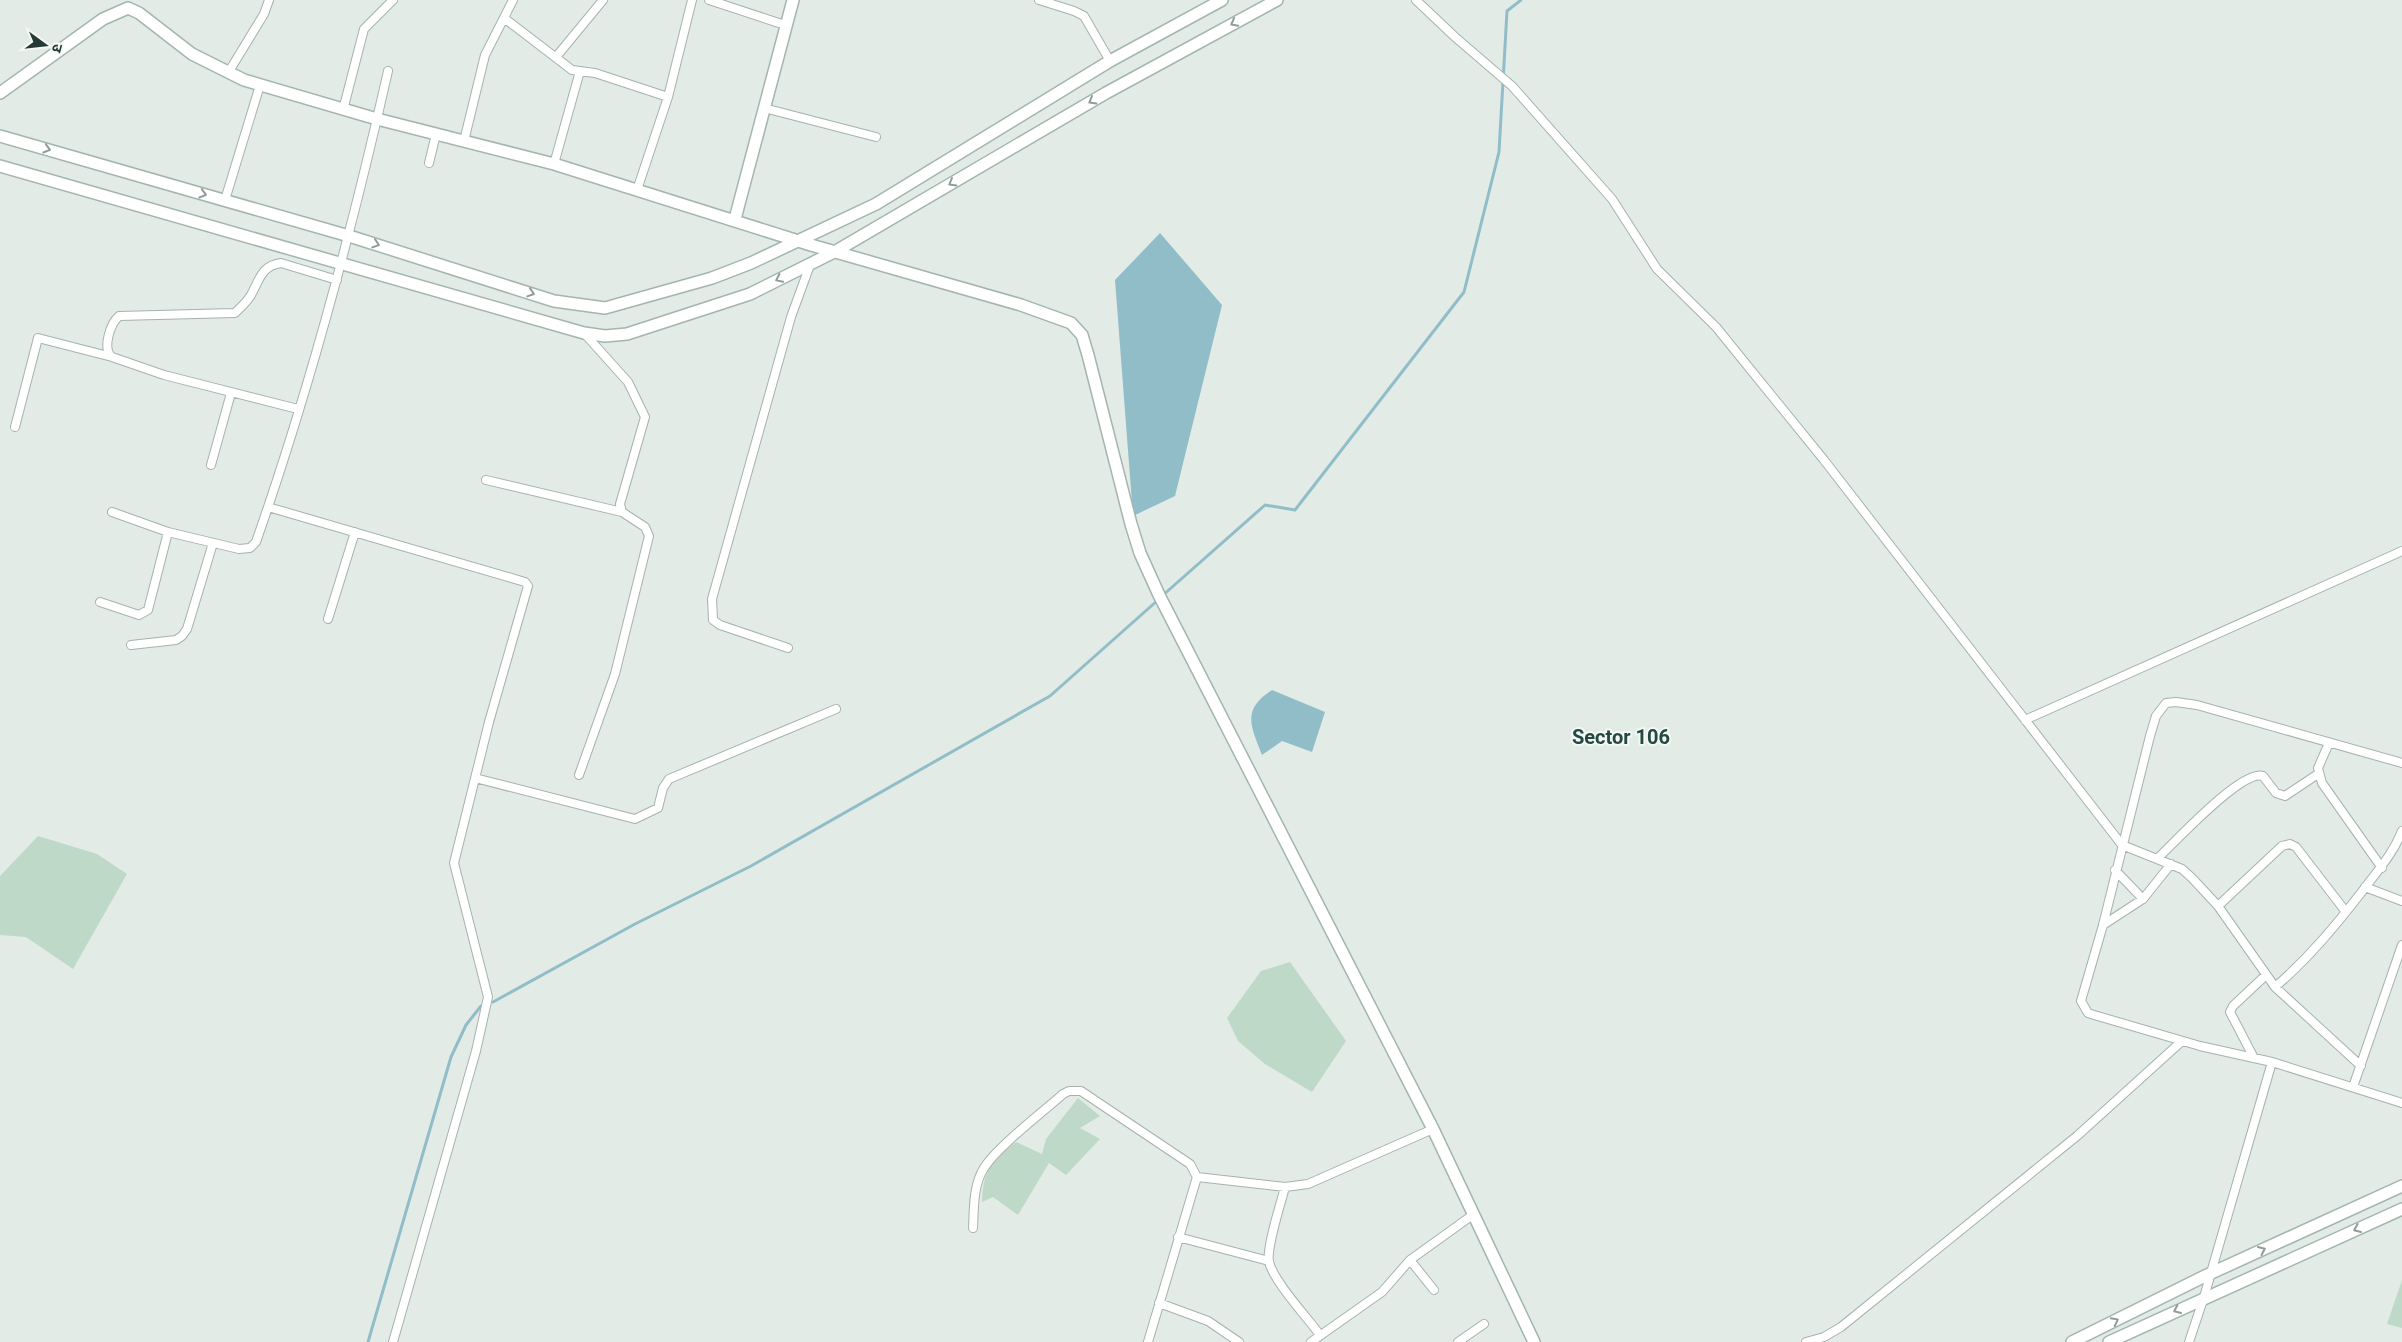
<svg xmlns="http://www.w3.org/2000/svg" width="2402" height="1342" viewBox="0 0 2402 1342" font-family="Roboto,'Noto Sans Devanagari',sans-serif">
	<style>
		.green { fill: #bed9c7 }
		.water { fill: #91bdc9 }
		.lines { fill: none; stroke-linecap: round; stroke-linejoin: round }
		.stream { stroke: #91bdc9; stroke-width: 3 }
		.street-casing { stroke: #a6b2ae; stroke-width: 10 }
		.secondary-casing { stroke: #a3b5af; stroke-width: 14 }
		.street { stroke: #fff; stroke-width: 8 }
		.secondary { stroke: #fff; stroke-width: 11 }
		.oneway { stroke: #929c9a }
		.labels { text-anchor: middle; stroke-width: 4; stroke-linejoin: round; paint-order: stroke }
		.district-label { font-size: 20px; font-weight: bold; fill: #234942; stroke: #f3f8f5 }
	</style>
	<rect width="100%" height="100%" fill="#e3ebe7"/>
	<path class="green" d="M38,836l59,18 30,20 -54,95 -47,-32 -26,-2v-59z
		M1290,962l56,79 -34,51 -47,-28 -27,-23 -11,-23 34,-47z
		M1078,1098l22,18 -20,12 20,11 -34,36 -17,-12 -31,52 -25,-18 -11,5c1,-32 10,-41 34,-60l26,12 4,-15z
		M2402,1280v48l-15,-4z"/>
	<path class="water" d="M1160,233l62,72 -47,191 -42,20 -18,-236z
		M1272,690l53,22 -13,40 -30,-11 -20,14c-11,-29 -21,-45 10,-65z"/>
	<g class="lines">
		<path class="stream" d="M1162,596l103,-91 30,5 169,-218 35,-140 8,-141 14,-11
			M493,1002l142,-78 116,-58 299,-170 108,-96
			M368,1342l83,-285 15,-32 15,-19"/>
		<g class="street-casing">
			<path id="street" d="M709,0l76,25
				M1039,0l35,11 10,5 26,45
				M1416,0l39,37 57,49 100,113 45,70 59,58 108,133 298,385 60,24 10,9 26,28 57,81 86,79
				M504,18l68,52 23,3 73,24
				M556,57l47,-57
				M228,73l36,-59 5,-14
				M764,108l112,29
				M343,110l21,-81 29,-29
				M464,141l21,-86 28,-55
				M429,163l7,-29
				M554,164l26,-93
				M637,190l31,-93 24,-97
				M225,200l35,-115
				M112,357c-10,-8 -2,-33 7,-41l116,-3c6,-6 12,-11 16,-18 9,-16 10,-29 30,-32l56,17
				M15,427l23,-89 74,19 52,18 134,34
				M211,465l20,-72
				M486,480l136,32
				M268,507l257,75 3,4 -39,136 -35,141 34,134 -12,54 -83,291
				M112,512l56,20 71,17 11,-1 6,-6c54,-154 96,-312 132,-471
				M100,602l39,13 9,-5 20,-78
				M328,619l27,-87
				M131,645l45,-5 6,-4 5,-7 26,-86
				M788,648l-68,-23 -7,-5 -1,-21 79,-282 19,-52
				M2025,720l377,-169
				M2329,743l-11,25 4,15 60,85
				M2402,763l-205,-58 -21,-3 -10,1 -10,13 -6,20 -47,189 -22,76 7,12 6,2 106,31 72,16 130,41
				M579,775l36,-101 34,-138 -4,-9 -23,-15 -2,-8 25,-87 -17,-35 -44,-49
				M475,778l160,41 23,-11 5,-20 6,-9 167,-70
				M2158,858c17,-16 84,-89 105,-82l13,17 9,3 33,-22
				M2115,870l28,29
				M2365,887l37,14
				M2218,906l64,-60 8,-2 6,3 50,65
				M2103,925l40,-26 28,-35
				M2275,987c34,-29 62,-63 89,-98 14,-19 29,-35 38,-58
				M2254,1058l-24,-46 3,-6 33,-31
				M2353,1087l49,-142
				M1197,1177l88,10 23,-3 125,-55
				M1285,1187c-4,16 -19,61 -16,75 5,20 38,55 51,73
				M973,1228c1,-19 0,-43 11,-60 13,-21 59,-56 79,-74l6,-3h12l109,73 7,13 -49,165
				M1178,1237l91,24
				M1410,1260l24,30
				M1159,1303l49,18 31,21
				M1311,1342l71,-50 28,-32 64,-46
				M1458,1342l26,-18
				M1806,1342l18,-5 17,-10 236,-191 105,-95
				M2189,1342l15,-45 68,-235"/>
		</g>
		<g class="secondary-casing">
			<path id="secondary" d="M0,93l103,-74 25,-11 11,5 53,41 52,26 133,39 177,45 257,81 210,60 50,18 11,12 6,20 43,169 9,29 19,42 274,534 101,213
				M0,136l349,100 205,65 51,7 107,-30 39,-15 125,-59 234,-143 112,-61
				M0,166l584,167 21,3 22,-2 123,-40 86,-43 270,-158 171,-93
				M735,219l58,-219
				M2072,1342l135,-67 195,-89
				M2109,1342l293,-133"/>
		</g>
		<use href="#street" class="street"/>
		<use href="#secondary" class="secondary"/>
	</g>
	<defs><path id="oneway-chevron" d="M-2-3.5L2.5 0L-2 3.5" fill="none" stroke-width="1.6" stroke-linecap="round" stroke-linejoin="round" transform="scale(1.25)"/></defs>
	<g class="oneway">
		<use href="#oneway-chevron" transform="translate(1234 23) rotate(152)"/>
		<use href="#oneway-chevron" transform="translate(1092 101) rotate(150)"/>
		<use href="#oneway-chevron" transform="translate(47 149) rotate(16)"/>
		<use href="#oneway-chevron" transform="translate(952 183) rotate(150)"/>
		<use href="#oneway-chevron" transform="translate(203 194) rotate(16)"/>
		<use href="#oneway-chevron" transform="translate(376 244) rotate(18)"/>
		<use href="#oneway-chevron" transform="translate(779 279) rotate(154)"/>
		<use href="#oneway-chevron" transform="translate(531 293) rotate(18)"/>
		<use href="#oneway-chevron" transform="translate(2357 1229) rotate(157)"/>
		<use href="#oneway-chevron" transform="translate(2262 1250) rotate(-24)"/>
		<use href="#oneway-chevron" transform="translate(2177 1310) rotate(155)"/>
		<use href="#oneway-chevron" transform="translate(2115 1321) rotate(-27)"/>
	</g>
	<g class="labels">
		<g class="district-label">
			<text x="1621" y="744">Sector 106</text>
		</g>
	</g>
	<g transform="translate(45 45) rotate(105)" stroke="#f3f8f5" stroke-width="4" paint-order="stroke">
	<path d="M0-4L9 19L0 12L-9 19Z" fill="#253935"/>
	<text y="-8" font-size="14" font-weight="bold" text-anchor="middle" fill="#253935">उ</text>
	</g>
</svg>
